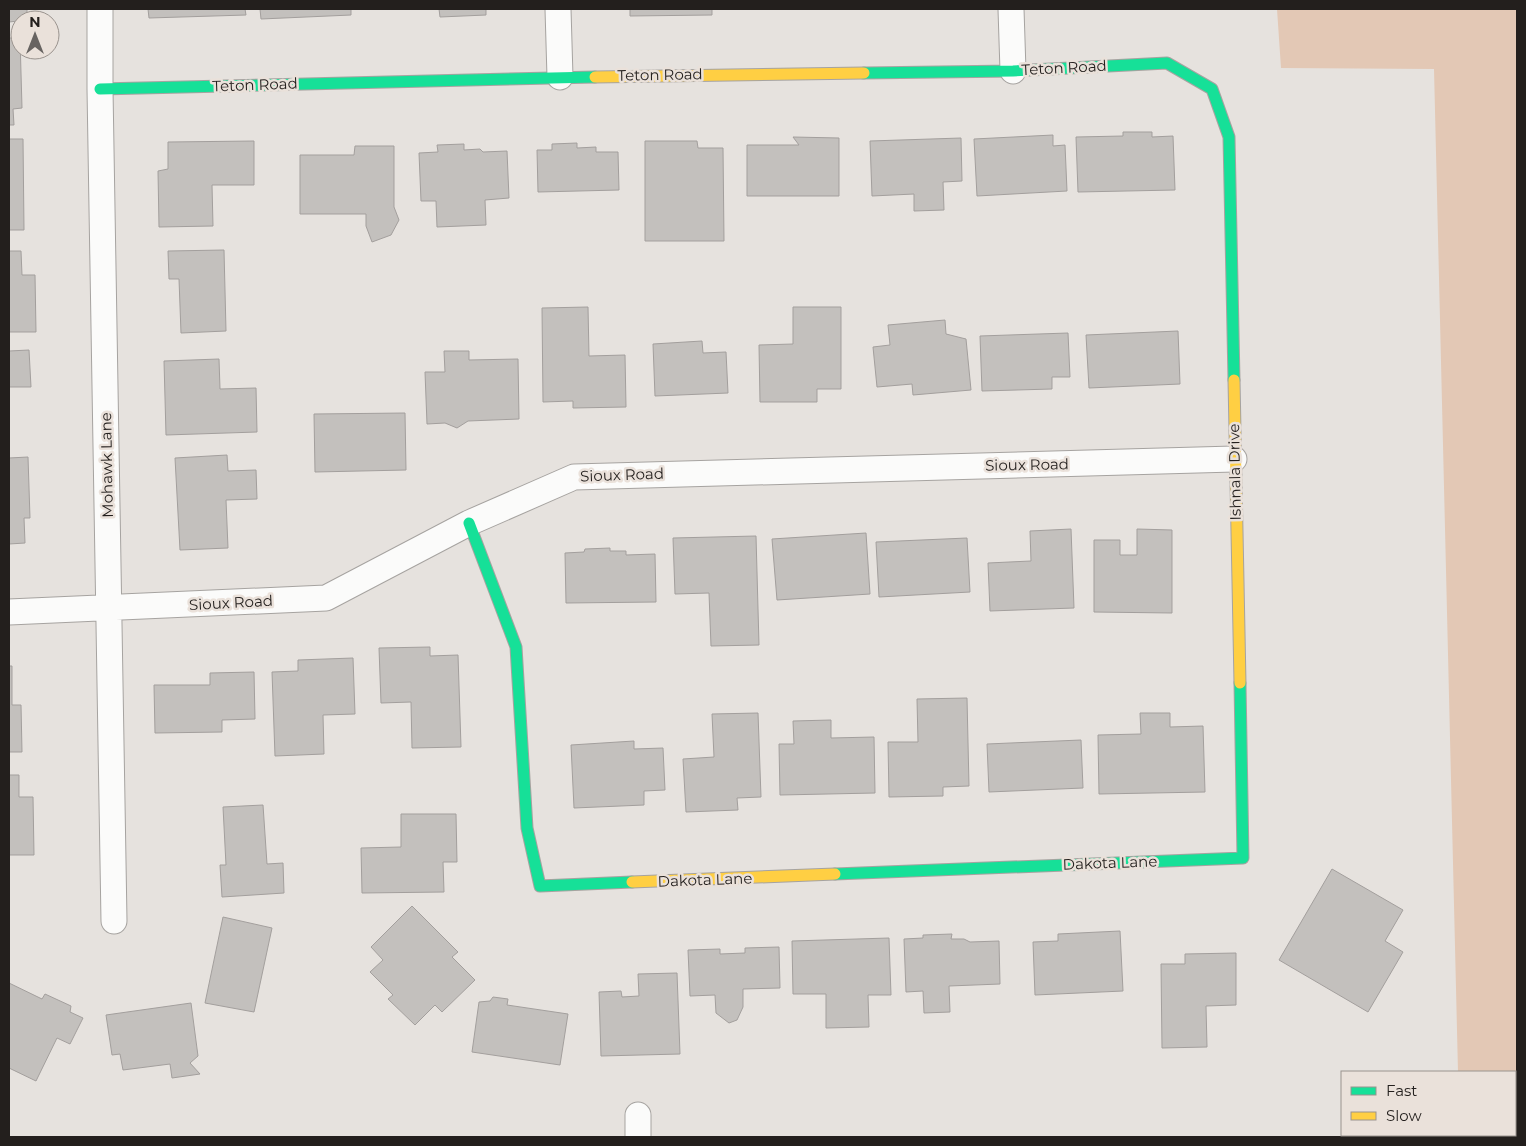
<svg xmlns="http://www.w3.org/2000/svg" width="1526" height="1146" viewBox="0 0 1526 1146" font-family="Montserrat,sans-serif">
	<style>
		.green { fill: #e3c8b5 }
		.building { fill: #c3c0bd; stroke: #a39f9d }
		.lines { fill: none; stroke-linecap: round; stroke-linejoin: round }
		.street-casing { stroke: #a6a3a0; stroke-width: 27 }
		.fast-casing { stroke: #a6a3a0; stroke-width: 13 }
		.slow-casing { stroke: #a6a3a0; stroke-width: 13 }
		.street { stroke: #fbfbfa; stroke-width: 25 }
		.fast { stroke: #16e098; stroke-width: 11 }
		.slow { stroke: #ffcf43; stroke-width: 11 }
		.labels { text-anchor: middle; stroke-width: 5; stroke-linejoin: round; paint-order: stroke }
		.street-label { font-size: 15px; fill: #231f1d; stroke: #eae1da }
	</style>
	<rect width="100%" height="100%" fill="#e6e2de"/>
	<path class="green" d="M1277,9h240v1128h-57v-2h55v-63h-57l-24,-1003 -153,-1z"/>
	<path class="building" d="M9,9h18v11l-18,2z
		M148,9h97l1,6 -97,3z
		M260,9h91v6l-90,4z
		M439,9h47v6l-46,2z
		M630,9h82v6l-82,1z
		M9,38h11l2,70 -9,1 1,16h-5z
		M1123,132h29v5l21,-1 2,54 -97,2 -2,-55 47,-1z
		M1053,135v11l12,-1 2,46 -90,5 -3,-57z
		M793,137l46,1v58h-92v-51h52z
		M961,138l1,43 -19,1 1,28 -30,1v-17l-42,2 -2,-55z
		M9,139h14l1,91h-15z
		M254,141v44h-42l1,41 -54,1 -1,-56 10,-2v-27z
		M645,141h52l1,7h25l1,93h-79z
		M577,143v5l19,-1v5h22l1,38 -81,2 -1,-42h15v-6z
		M464,144v6l16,-1 3,3 24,-1 2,47 -24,2 1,25 -49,2 -1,-26h-15l-2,-48 19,-1 -1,-7z
		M355,146h39v61l5,13 -8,15 -19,7 -6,-16v-12h-66v-59h54z
		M224,250l2,81 -45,2 -2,-54h-10l-1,-28z
		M9,251h12l1,24h13l1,57h-27z
		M588,307l1,49 36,-1 1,52 -53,1v-7l-30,1 -1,-94z
		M793,307h48v82h-24v13h-57l-1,-57 34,-1z
		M945,320l1,14 20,5 5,51 -58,5 -1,-11 -35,3 -4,-40 17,-2 -2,-20z
		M1178,331l2,53 -91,4 -3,-53z
		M1068,333l2,44h-18v12l-70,2 -2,-55z
		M702,341l1,12 23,-1 2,41 -73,3 -2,-52z
		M29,350l2,37h-22v-36z
		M444,351h25v9l49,-1 1,60 -51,2 -11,7 -12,-5 -18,1 -2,-52h20z
		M219,359l1,30 36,-1 1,44 -91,3 -2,-74z
		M405,413l1,57 -91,2 -1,-58z
		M227,455l1,16 28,-1 1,29 -31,1 2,48 -48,2 -5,-92z
		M28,457l2,61h-6l1,25 -16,1v-86z
		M1071,529l3,79 -84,3 -2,-48 43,-2 -1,-30z
		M1137,529l35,1v83l-78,-1v-72h26v15h17z
		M866,533l4,61 -93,6 -5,-61z
		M756,536l3,109 -48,1 -2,-53 -34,1 -2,-56z
		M967,538l3,54 -91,5 -3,-55z
		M610,548v3h16v4l29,-1 1,48 -90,1 -1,-50 19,-1 1,-3z
		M430,647v9l28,-1 3,92 -49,1 -1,-46 -30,1 -2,-55z
		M353,658l2,56 -32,1 1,39 -49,2 -3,-84 26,-1v-11z
		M9,666h3v39h9l1,47h-13z
		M254,672l1,47 -33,1v12l-67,1 -1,-48h56v-12z
		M967,698l2,88 -26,1v9l-54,1 -1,-55h30l-1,-43z
		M758,713l3,84 -24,1 1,12 -52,2 -3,-53 31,-2 -2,-43z
		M1140,713h30v14l33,-1 2,66 -106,2 -1,-59 43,-1z
		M831,720v18l43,-1 1,56 -95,2 -1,-51h15l-1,-23z
		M1081,740l2,48 -94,4 -2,-48z
		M634,741v8l29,-1 2,42 -21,1v14l-70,3 -3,-63z
		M9,775h10v22h14l1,58h-25z
		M263,805l4,59 16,-1 1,30 -62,4 -2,-32h6l-3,-58z
		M401,814h55l1,48h-14l1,30 -82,1 -1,-45 40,-1z
		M1332,869l71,41 -18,31 18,11 -35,60 -89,-52z
		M412,906l46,46 -6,5 23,23 -33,32 -7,-7 -20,20 -27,-26 5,-4 -23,-23 13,-12 -12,-13z
		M223,917l49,11 -18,84 -49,-9z
		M1120,931l3,60 -88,4 -2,-53 25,-1v-7z
		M952,934l-1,5h13l6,3 29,-1 1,43 -51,2 1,26 -26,1 -1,-22 -17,1 -2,-53 19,-1v-3z
		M889,938l2,57h-23l1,32 -43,1v-34h-33l-1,-53z
		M779,947l1,41 -37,1v18l-6,13 -8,3 -13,-10 -1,-18 -25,1 -2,-46 32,-1v5l25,-1v-5z
		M1236,953v52l-30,1 1,41 -45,1 -1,-84h24v-10z
		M677,973l3,81 -79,2 -2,-64 22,-1 1,6 17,-1 -1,-22z
		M9,983l33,16 3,-5 26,12 -1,6 13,6 -13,26 -13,-6 -21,43 -27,-13z
		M493,997l15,2 -1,6 61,9 -8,51 -88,-13 7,-50 11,-1z
		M191,1003l7,53 -8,7 10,11 -28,4 -2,-14 -47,6 -3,-16 -8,1 -6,-40z"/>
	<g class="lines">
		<g class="street-casing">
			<path id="street" d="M100,9v80l14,832
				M558,9l2,68
				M1011,9l2,62
				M9,612l317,-14 143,-75 105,-46 660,-18
				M638,1137v-22"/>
		</g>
		<g class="fast-casing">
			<path id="fast" d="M864,73l149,-2 154,-8 45,26 17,48 5,243
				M100,89l495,-12
				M469,523l47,124 11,181 13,58 92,-4
				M835,874l408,-16 -3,-175"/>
		</g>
		<g class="slow-casing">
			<path id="slow" d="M595,77l269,-4
				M1234,380l6,303
				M632,882l203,-8"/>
		</g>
		<use href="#street" class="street"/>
		<use href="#fast" class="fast"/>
		<use href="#slow" class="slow"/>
	</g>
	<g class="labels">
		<g class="street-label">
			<text transform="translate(1064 68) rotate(-3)" y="5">Teton Road</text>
			<text transform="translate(660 75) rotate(-1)" y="5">Teton Road</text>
			<text transform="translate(255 85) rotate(-2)" y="5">Teton Road</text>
			<text transform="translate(107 465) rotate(-91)" y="5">Mohawk Lane</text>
			<text transform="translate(1027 465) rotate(-1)" y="5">Sioux Road</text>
			<text transform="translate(1235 472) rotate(-91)" y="5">Ishnala Drive</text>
			<text transform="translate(622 475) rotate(-2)" y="5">Sioux Road</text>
			<text transform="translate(231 603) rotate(-3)" y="5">Sioux Road</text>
			<text transform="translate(1110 863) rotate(-2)" y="5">Dakota Lane</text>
			<text transform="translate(705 880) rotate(-2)" y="5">Dakota Lane</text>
		</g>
	</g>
	<rect width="1526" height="1146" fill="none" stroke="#231f1d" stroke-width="20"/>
	<rect x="1341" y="1071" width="175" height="65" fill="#eae1da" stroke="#9a938e"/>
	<rect x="1351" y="1087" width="25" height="8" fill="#16e098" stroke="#9a938e"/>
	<text x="1386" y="1096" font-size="15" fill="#231f1d">Fast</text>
	<rect x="1351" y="1112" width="25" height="8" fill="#ffcf43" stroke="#9a938e"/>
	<text x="1386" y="1121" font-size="15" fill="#231f1d">Slow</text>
	<g transform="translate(35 35)"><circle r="24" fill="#eae1da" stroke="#9a938e"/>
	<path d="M0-4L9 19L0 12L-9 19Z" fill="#676361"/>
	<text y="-8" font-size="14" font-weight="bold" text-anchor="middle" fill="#231f1d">N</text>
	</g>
</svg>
